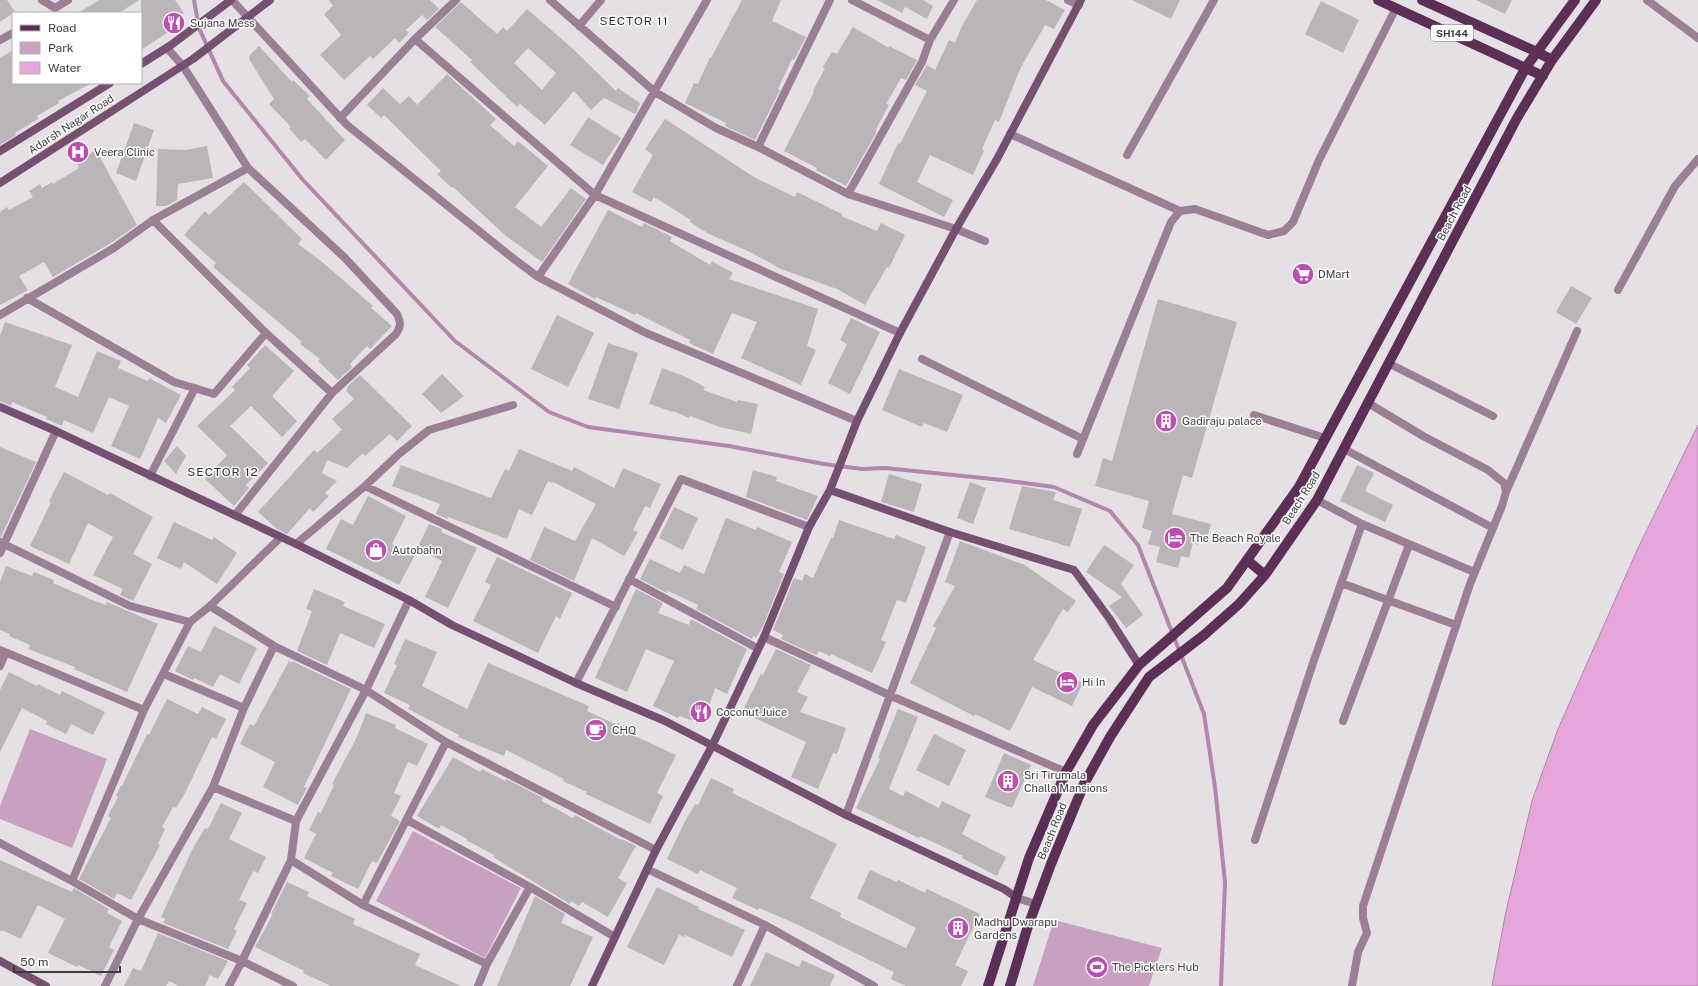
<svg xmlns="http://www.w3.org/2000/svg" width="1698" height="986" viewBox="0 0 1698 986" font-family="'Public Sans',sans-serif">
	<style>
		.green { fill: #c8a1c1 }
		.water { fill: #e6a6db; stroke: #b386ab }
		.lines { fill: none; stroke-linecap: round; stroke-linejoin: round }
		.stream { stroke: #b386ab; stroke-width: 4 }
		.building { fill: #bab5b9; fill-rule: evenodd }
		.lane { stroke: #9a7f95; stroke-width: 8 }
		.street { stroke: #9a7f95; stroke-width: 8 }
		.secondary { stroke: #765070; stroke-width: 8 }
		.primary { stroke: #5c2f56; stroke-width: 10 }
		.labels { text-anchor: middle; stroke-width: 3; stroke-linejoin: round; paint-order: stroke }
		.shield { fill: #fff; stroke: #777676; stroke-width: 1 }
		.shield-label { font-size: 10px; font-weight: bold; fill: #3d3b3c }
		.poi-label { font-size: 11px; fill: #3d3b3c; stroke: #fff; text-anchor: start }
		.street-label { font-size: 11px; fill: #3d3b3c; stroke: #fff }
		.neighbourhood-label { font-size: 12px; letter-spacing: 1px; fill: #322f32; stroke: #fff }
	</style>
	<rect width="100%" height="100%" fill="#e5e0e4"/>
	<path class="green" d="M30,729l77,30 -35,89 -72,-29v-13z
		M413,831l108,57 -36,70 -109,-57z
		M1054,920l108,28 -13,38h-116z"/>
	<path class="water" d="M1698,425v561h-206l13,-70 27,-115 26,-72 80,-181z"/>
	<g class="lines">
		<path class="stream" d="M194,0l5,28 24,53 80,99 152,161 94,71 39,15 141,19 95,18 38,5 23,-1 117,12 52,7 56,24 28,34 66,169 11,73 10,95 -4,104"/>
	</g>
	<path class="building" d="M0,0h7l8,12 -15,10z
		M99,0h40l-20,13h-41z
		M141,0h34l9,13 -8,5 5,6 -40,26z
		M329,0h101l9,9 -12,11 -5,-5 -16,15 3,3 -10,10 -4,-5 -22,21 -3,-3 -26,24 -24,-25 21,-20 -17,-21 9,-8z
		M742,0h39l-9,21 34,16 -12,23 -2,-1 -14,30 2,1 -25,50 -30,-14 1,-3 -41,-20 9,-20 4,1 12,-27 1,1z
		M877,0h46l10,6 -6,13 -22,-12 -3,6z
		M977,0h69l19,10 -11,19 -9,-4 -25,44 -21,53 -4,-2 -13,29 2,2 -11,24 -43,-20 -13,27 36,18 -9,17 -65,-33 19,-41 2,1 27,-53 -12,-6 12,-20 8,5 14,-30 6,3 6,-15z
		M1132,0h48l-9,19z
		M1476,0h36l-7,14z
		M1321,1l38,19 -16,33 -38,-19z
		M461,2l36,32 6,-7 4,4 20,-22 45,39 44,43 2,-3 22,15 -4,10 -1,1 -31,-16 -13,12 -17,-19 -29,34 -25,-21 -3,3 -47,-45 2,-2 -37,-33zM528,48l28,25 -14,17 -28,-27z
		M853,27l36,21v-2l28,14 -11,20 -5,-2 -15,26 3,1 -13,24v4l-30,53 -30,-16 1,-2 -33,-17 30,-59 -1,-1 12,-23 -2,-1 9,-15 5,2z
		M259,46l33,36 1,-2 17,16 -3,3 38,41 -19,20 -21,-21 -4,3 -12,-14 2,-1 -22,-23 5,-5 -25,-40 1,-4z
		M13,50v33h79l-34,18 1,2 -22,13 1,3 -23,14 1,2 -16,10v-87z
		M447,74l49,45 -6,6 24,21 4,-5 30,25 -33,41 26,20 30,-39 15,11 -44,63 -36,-26 -53,-49 -1,1 -15,-14 4,-3 -57,-56 -3,3 -14,-13 16,-17 17,16 9,-8 8,9z
		M588,117l33,21 -18,27 -33,-20z
		M665,119l89,58 41,20 2,-5 45,22 -1,2 36,15 4,-8 24,12 -16,33 -2,-1 -22,38 -28,-16 -56,-20 -29,-16 -43,-19 -19,-12 1,-2 -37,-23 -3,5 -19,-10 21,-37 -8,-6z
		M134,123l20,7 -18,51 -20,-8z
		M207,146l6,32 -35,6 -1,16 -11,6h-10l2,-57 28,1z
		M96,150l41,75 -26,18 -58,34 -9,-15 -25,14 9,14 -28,15v-93l7,-5 2,3 24,-13 -4,-6 11,-7 2,4 10,-6 1,2 26,-16 -3,-6z
		M244,182l58,57 -4,5 23,17 52,45 -2,2 21,18 -22,23 -3,-3 -17,18 2,3 -14,13 -20,-19 2,-2 -20,-15 2,-2 -89,-75 3,-4 -32,-28 21,-24 4,4z
		M608,210l34,17 2,-4 28,14 -2,4 40,24 2,-4 21,12 -4,6 89,30 -11,37 9,4 -15,35 -60,-27 16,-36 -25,-9 -19,41 -24,-11 1,-3 -54,-27 -1,2 -39,-18 -1,2 -27,-15z
		M1571,286l21,12 -16,26 -20,-12z
		M1158,299l79,23 -45,156 -9,-3 -11,39 39,10 -4,15 -7,-2 -2,8 -5,-2 -4,15 -8,-2 -3,12 -22,-6 4,-15 -12,-3 4,-13 -10,-3 7,-27 -54,-15 8,-28 9,3z
		M557,315l37,18 -26,54 -37,-18z
		M851,318l29,14 -30,62 -22,-11 19,-39 -7,-4z
		M5,322l67,23 -17,42 23,10 19,-46 24,10 -3,7 30,13 1,-3 32,17 -15,28 -8,-5 -18,41 -29,-13 18,-40 -20,-9 -16,36 -29,-13 -2,6 -16,-7 1,-2 -35,-15 -1,4 -11,-5v-65z
		M608,343l30,10 -19,56 -31,-10z
		M265,345l29,26 -22,25 25,25 -15,16 -31,-31 -21,20 38,37 -22,22 3,3 -15,18 -29,-27 22,-24 -30,-29 38,-36 -3,-3 18,-19 -3,-3z
		M662,368l24,9 19,10 -2,3 34,12 1,-2 20,4 -7,30 -31,-7 -30,-11 -1,2 -16,-7v1l-24,-8z
		M899,369l64,26 -16,37 -23,-9 -2,4 -40,-17z
		M442,374l22,22 -23,17 -19,-19z
		M360,375l52,51 -15,15 -7,-7 -25,22 -2,-3 -16,15 -20,-8 -5,13 15,8 -12,12 4,3 -16,16 -3,-4 -23,26 -10,-5 -19,-17 56,-62 3,3 25,-23 -10,-11 22,-20 -8,-8 2,-3 -1,-1z
		M177,446l9,10 -10,18 -12,-13z
		M0,447l36,15 -35,75h-1z
		M519,449l53,22 2,-4 40,21 9,-20 38,16 -11,24 -5,-2 -12,24 5,2 -14,24 -32,-18 -18,43 -44,-21 14,-33 31,14 21,-37 -43,-22 -1,1 -4,-2 -16,34 -13,-6 -12,30 -59,-22 -1,2 -11,-5 4,-10 -48,-18 9,-21 90,33 14,-29 4,2z
		M1357,465l17,8 -9,18 28,14 -8,17 -45,-21z
		M753,470l24,7 -1,4 42,15 -11,24 -61,-23z
		M64,472l44,23 2,-2 43,24 -20,37 19,10 -19,37 -13,-6 3,-6 -30,-14 20,-38 -25,-14 -19,41 -39,-18 21,-44 -2,-1z
		M889,474l33,10 -8,28 -33,-10z
		M970,482l16,6 -13,36 -16,-6z
		M1022,486l34,6 -3,8 29,9 -12,38 -61,-18z
		M368,496l38,20 -14,28 23,11 -16,30 -73,-36 15,-30 12,6z
		M674,507l24,11 -15,32 -24,-12z
		M726,518l30,12 1,-3 35,15 -13,30 5,2 -21,52 -7,12 -3,-2 -1,3 -56,-30 2,-4 -30,-14 -1,2 -27,-14 10,-20 30,14 4,-8 20,9z
		M839,520l55,19 2,-4 30,12 -20,56 -9,-3 -16,40 5,2 -14,31 -41,-19 -1,2 -11,-5 -3,4 -35,-16 2,-4 -10,-5 21,-52 8,3 3,-7 8,4 18,-40h2z
		M174,522l38,18 2,-3 23,16 -20,31 -33,-22 -3,7 -24,-11z
		M429,524l13,5 -1,3 36,16 -29,60 -23,-11 17,-36 -25,-12z
		M960,541l65,24 51,36 -8,11 -5,-3 -30,51 50,23 -11,23 -40,-19 -22,44 -35,-17 -1,2 -64,-33 26,-55 -3,-2 22,-40 -10,-4z
		M1104,545l30,20 -13,19 22,31 -17,13 -17,-22 13,-9 -36,-25z
		M497,557l75,36 -12,26 -4,-3 -18,37 -65,-32 18,-36 -6,-3z
		M6,566l26,10 2,-4 20,8 -1,3 37,16 16,6 1,-3 51,22 -31,68 -53,-23 1,-2 -47,-18 2,-4 -21,-9 1,-2 -10,-4v-48z
		M314,589l31,13 -2,4 42,18 -11,24 -34,-15 -13,32 -30,-14 15,-40 -6,-2z
		M636,589l27,14 -5,10 31,12 2,-6 56,30 -20,45 -12,-6 -12,36 -24,-8 -1,2 -25,-12 21,-45 -28,-12 -19,43 -32,-14z
		M214,626l43,22 -18,36 -19,-10 -7,13 -19,-9 -1,2 -18,-9 13,-25 13,6z
		M405,639l32,13 -15,34 45,23 21,-46 101,43 -2,5 30,14 1,-2 18,9 -1,4 41,19 -19,38 6,3 -13,28 -64,-30 1,-2 -24,-11 1,-2 -58,-29 -2,6 -46,-19 1,-2 -51,-26 2,-4 -26,-12 13,-28 -3,-1z
		M776,649l35,16 -14,27 11,5 -8,15 46,16 -9,26 -4,-1 -15,36 -27,-12 15,-35 -64,-30 19,-38 2,1z
		M289,661l3,2v-2l59,28 -47,98 3,1 -9,17 -35,-18 12,-25 -35,-18 10,-20 4,2z
		M9,672l28,14 1,-2 22,11 2,-4 43,21 -12,23 -22,-11 -5,10 -20,-10 1,-3 -25,-13 -22,44v-62z
		M167,699l31,15 4,-7 24,12 -10,20 -4,-2 -27,56 -9,15 -3,-1 -11,20 3,2 -7,15 2,1 -29,55 -14,-7 -3,6 -35,-20 32,-61 -3,-2 10,-19 -2,-1 5,-11 1,1 25,-52 2,1z
		M898,709l20,8 -29,72 14,7 3,-5 33,17 3,-7 29,14 -9,19 44,23 -9,19 -35,-18 1,-2 -43,-20 -1,2 -63,-30 24,-49 -2,-1z
		M366,713l30,12 -1,3 33,16 -11,22 -9,-4 -14,31 7,3 -10,20 9,5 -23,42 -5,-2 -14,28 -27,-13 2,-3 -29,-15 12,-24 -7,-4 9,-18 3,1 13,-28 -2,-1 25,-47z
		M934,734l32,16 -17,36 -33,-16z
		M1004,753l27,12 -19,43 -27,-11z
		M453,757l27,15 2,-3 23,12 1,-2 37,19 -1,3 31,17 2,-3 46,25 1,-1 14,7 -18,32 9,5 -19,34 -26,-15 -3,4 -8,-5 -1,3 -77,-47 1,-2 -28,-15 1,-1 -26,-14 -2,4 -22,-13z
		M711,778l23,11 -2,4 105,51 -27,54 31,15 -1,4 66,31 10,-20 -59,-30 13,-28 27,12 1,-2 27,13 2,-4 53,25 -25,51 13,6 -7,15h-55l-15,-7 3,-7 -102,-50 -33,-14 -1,2 -26,-12 5,-10 -37,-18 -2,4 -31,-15 17,-36 11,-19 3,1z
		M221,803l21,10 -13,26 37,18 -8,16 -5,-2 -14,29 8,3 -13,26 3,2 -9,18 -65,-26 2,-4 -4,-2 31,-67 13,-22 3,1z
		M0,860l72,32 2,-4 35,21 -2,4 15,8 -13,26 5,3 -13,26 -23,-11 -1,2 -29,-14 17,-34 -27,-14 -17,34 -17,-8h-4z
		M287,882l22,10 -2,4 48,23 -2,5 67,30 -5,11 46,21h-130l-28,-13 1,-2 -49,-24 18,-33h-2z
		M657,887l42,20 -1,2 47,21 -13,27 -47,-22 -1,2 -5,-2 -15,30 -37,-18z
		M535,896l30,18 -4,9 32,14 -23,49h-73z
		M158,933l70,28 -10,18 -8,-4 -5,11h-26l-10,-5 -3,5h-42l9,-18 8,3z
		M766,952l33,15 3,-7 33,15 -5,11h-80z"/>
	<g class="lines">
		<path class="lane" d="M1254,415l71,23"/>
		<path class="street" d="M42,0l13,8 13,-8
			M232,0l115,125 163,131 28,21 108,56 211,88
			M550,0l105,92 61,36 42,19 90,47 108,35 29,12
			M852,0l78,40
			M1068,0l11,5
			M1647,0l51,38
			M579,26l22,-26
			M415,39l180,156 305,138
			M0,40l13,-7
			M167,48l16,18 65,102 97,90 52,56c4,9 4,12 -1,20l-64,59
			M340,118l75,-79 41,-39
			M1010,134l170,77
			M758,147l72,-147
			M1127,155l87,-155
			M848,194l74,-132 8,-22 24,-40
			M538,277l57,-82 112,-195
			M1618,290l57,-104 23,-27
			M27,298l147,84 40,12 52,-61 -113,-113
			M0,315l114,-67 39,-28 95,-52
			M922,359l161,80
			M1388,363l105,53
			M56,431l-52,113 126,62 60,16
			M1344,449l149,79
			M1077,454l94,-232 9,-11 15,-2 73,26 16,-4 9,-9 26,-62 77,-152
			M150,476l45,-88
			M365,486l35,-33 29,-23 84,-25
			M1506,492l71,-161
			M1317,500l45,24 112,48
			M235,515l97,-122 -66,-60
			M0,542l4,2 -4,9
			M296,544l69,-58 251,121
			M629,579l128,69
			M1341,583l115,42
			M210,606l64,40 92,44 43,-90
			M764,637l125,58 177,77
			M0,650l144,60 -72,171 66,38 -33,67
			M0,666l5,-12
			M164,674l80,34 -31,79 83,34 70,-131 80,52 210,108
			M576,683l105,-204 128,48
			M244,708l30,-62
			M144,710l46,-88 20,-16 71,-69
			M1343,721l66,-176
			M213,787l-75,132 104,42 49,-101 72,45 124,59 43,-77 -123,-67
			M846,815l104,-283
			M1255,840l58,-177 49,-139
			M0,843l72,38
			M291,860l5,-39
			M647,869l118,56 109,61
			M530,887l85,50
			M1017,898l19,6
			M363,905l83,-163
			M229,986l13,-25 51,25
			M478,986l9,-22
			M737,986l28,-61
			M1352,986l6,-34 9,-19 -4,-15v-12l107,-322 32,-78 4,-14 -2,-9 -16,-13 -65,-34 -55,-33"/>
		<path class="secondary" d="M141,64l30,-19 60,-45
			M0,151l110,-68
			M0,183l193,-124 77,-59
			M0,407l56,24 240,113 113,56 43,25 124,58 89,38 181,94 158,74 13,9
			M830,490l27,-69 43,-88 56,-104 41,-70 84,-159
			M0,961l46,25
			M592,986l64,-136 56,-104 52,-109 45,-110 21,-37 120,42 124,38 35,48 30,47"/>
		<path class="primary" d="M1378,0l165,76
			M1422,0l115,52 15,8
			M1247,560l18,15
			M988,986l41,-128 37,-86 27,-47 46,-60 88,-77 72,-101 227,-420 49,-67
			M1010,986l18,-60 23,-62 33,-80 26,-47 39,-60 55,-42 35,-31 26,-29 52,-75 200,-382 35,-58 44,-60"/>
	</g>
	<defs>
		<g id="restaurant-disc" transform="scale(1.15)"><circle r="9.5" fill="#bb4eae" stroke="#fff"/><path d="M-5-6h1v4h1v-4h1v4h1v-4h1v5L-1.5 .5V6h-2V.5L-5-1ZM5-6V6H3V1.5H1.5Q1.5-4 5-6Z" fill="#fff"/></g>
		<g id="hospital-disc" transform="scale(1.15)"><circle r="9.5" fill="#bb4eae" stroke="#fff"/><path d="M-5-5h3v3.5h4V-5h3V5h-3V1.5h-4V5h-3Z" fill="#fff"/></g>
		<g id="supermarket-disc" transform="scale(1.15)"><circle r="9.5" fill="#bb4eae" stroke="#fff"/><path d="M-6-5.5h2.5l.6 2H6L4.5 2H-2.5L-4.4-4H-6ZM-1.5 3.2a1.3 1.3 0 1 0 .1 0ZM3 3.2a1.3 1.3 0 1 0 .1 0Z" fill="#fff"/></g>
		<g id="building-disc" transform="scale(1.15)"><circle r="9.5" fill="#bb4eae" stroke="#fff"/><path d="M-4-6H4V6H1V3H-1V6H-4ZM-2.5-4.3h1.7v1.8h-1.7ZM.8-4.3h1.7v1.8H.8ZM-2.5-1h1.7V.8h-1.7ZM.8-1h1.7V.8H.8Z" fill="#fff"/></g>
		<g id="hotel-disc" transform="scale(1.15)"><circle r="9.5" fill="#bb4eae" stroke="#fff"/><path d="M-6-4.5h1.5V1H6V5H4.5V3h-9V5H-6ZM-4 0a1.8 1.8 0 1 1 3.6 0ZM.5 0V-2.5h3Q6-2.5 6 0Z" fill="#fff"/></g>
		<g id="shop-disc" transform="scale(1.15)"><circle r="9.5" fill="#bb4eae" stroke="#fff"/><path d="M-5-2.5h2.3a2.7 3.5 0 0 1 5.4 0H5L5.5 6h-11ZM-1.5-2.5h3a1.5 2.3 0 0 0-3 0Z" fill="#fff"/></g>
		<g id="cafe-disc" transform="scale(1.15)"><circle r="9.5" fill="#bb4eae" stroke="#fff"/><path d="M-5.5-4.5H6V0H3Q3 3.5 0 3.5H-2.5Q-5.5 3.5-5.5 0ZM3-3.2v2h1.7v-2ZM-6 4.5H4V6H-6Z" fill="#fff"/></g>
		<g id="stadium-disc" transform="scale(1.15)"><circle r="9.5" fill="#bb4eae" stroke="#fff"/><path d="M0-5a6.5 5 0 1 0 0 10a6.5 5 0 1 0 0-10ZM-3.5-1.8h7v3.6h-7Z" fill="#fff"/></g>
	</defs>
	<g fill-rule="evenodd">
		<use href="#restaurant-disc" x="174" y="23"/>
		<use href="#hospital-disc" x="78" y="152"/>
		<use href="#supermarket-disc" x="1303" y="274"/>
		<use href="#building-disc" x="1166" y="421"/>
		<use href="#hotel-disc" x="1175" y="538"/>
		<use href="#shop-disc" x="376" y="550"/>
		<use href="#hotel-disc" x="1067" y="682"/>
		<use href="#restaurant-disc" x="701" y="712"/>
		<use href="#cafe-disc" x="596" y="730"/>
		<use href="#building-disc" x="1008" y="781"/>
		<use href="#building-disc" x="958" y="928"/>
		<use href="#stadium-disc" x="1097" y="967"/>
	</g>
	<g class="labels">
		<rect class="shield" x="1431" y="25" width="42" height="16" rx="3"/>
		<g class="shield-label">
			<text x="1452" y="37">SH144</text>
		</g>
		<g class="poi-label">
			<text x="190" y="27">Sujana Mess</text>
			<text x="94" y="156">Veera Clinic</text>
			<text x="1318" y="278">DMart</text>
			<text x="1182" y="425">Gadiraju palace</text>
			<text x="1190" y="542">The Beach Royale</text>
			<text x="392" y="554">Autobahn</text>
			<text x="1082" y="686">Hi In</text>
			<text x="716" y="716">Coconut Juice</text>
			<text x="612" y="734">CHQ</text>
			<text x="1024" y="779">Sri Tirumala<tspan x="1024" dy="13">Challa Mansions</tspan></text>
			<text x="974" y="926">Madhu Dwarapu<tspan x="974" dy="13">Gardens</tspan></text>
			<text x="1112" y="971">The Picklers Hub</text>
		</g>
		<g class="street-label">
			<text transform="translate(71 124) rotate(-33)" y="4">Adarsh Nagar Road</text>
			<text transform="translate(1454 213) rotate(-62)" y="4">Beach Road</text>
			<text transform="translate(1301 498) rotate(-58)" y="4">Beach Road</text>
			<text transform="translate(1052 831) rotate(-68)" y="4">Beach Road</text>
		</g>
		<g class="neighbourhood-label">
			<text x="634" y="25">SECTOR 11</text>
			<text x="223" y="476">SECTOR 12</text>
		</g>
	</g>
	<rect x="12" y="12" width="130" height="72" fill="#ffffff" stroke="#b1b1b1"/>
	<rect x="20" y="25" width="20" height="6" fill="#5c2f56" stroke="#b1b1b1"/>
	<text x="48" y="32" font-size="12" fill="#3d3b3c">Road</text>
	<rect x="20" y="42" width="20" height="12" fill="#c8a1c1" stroke="#b1b1b1"/>
	<text x="48" y="52" font-size="12" fill="#3d3b3c">Park</text>
	<rect x="20" y="62" width="20" height="12" fill="#e6a6db" stroke="#b1b1b1"/>
	<text x="48" y="72" font-size="12" fill="#3d3b3c">Water</text>
	<path d="M14 966v6h106v-6" fill="none" stroke="#3d3b3c" stroke-width="2"/>
	<text x="20" y="966" font-size="12" fill="#3d3b3c" stroke="#ffffff" stroke-width="3" paint-order="stroke">50 m</text>
</svg>
